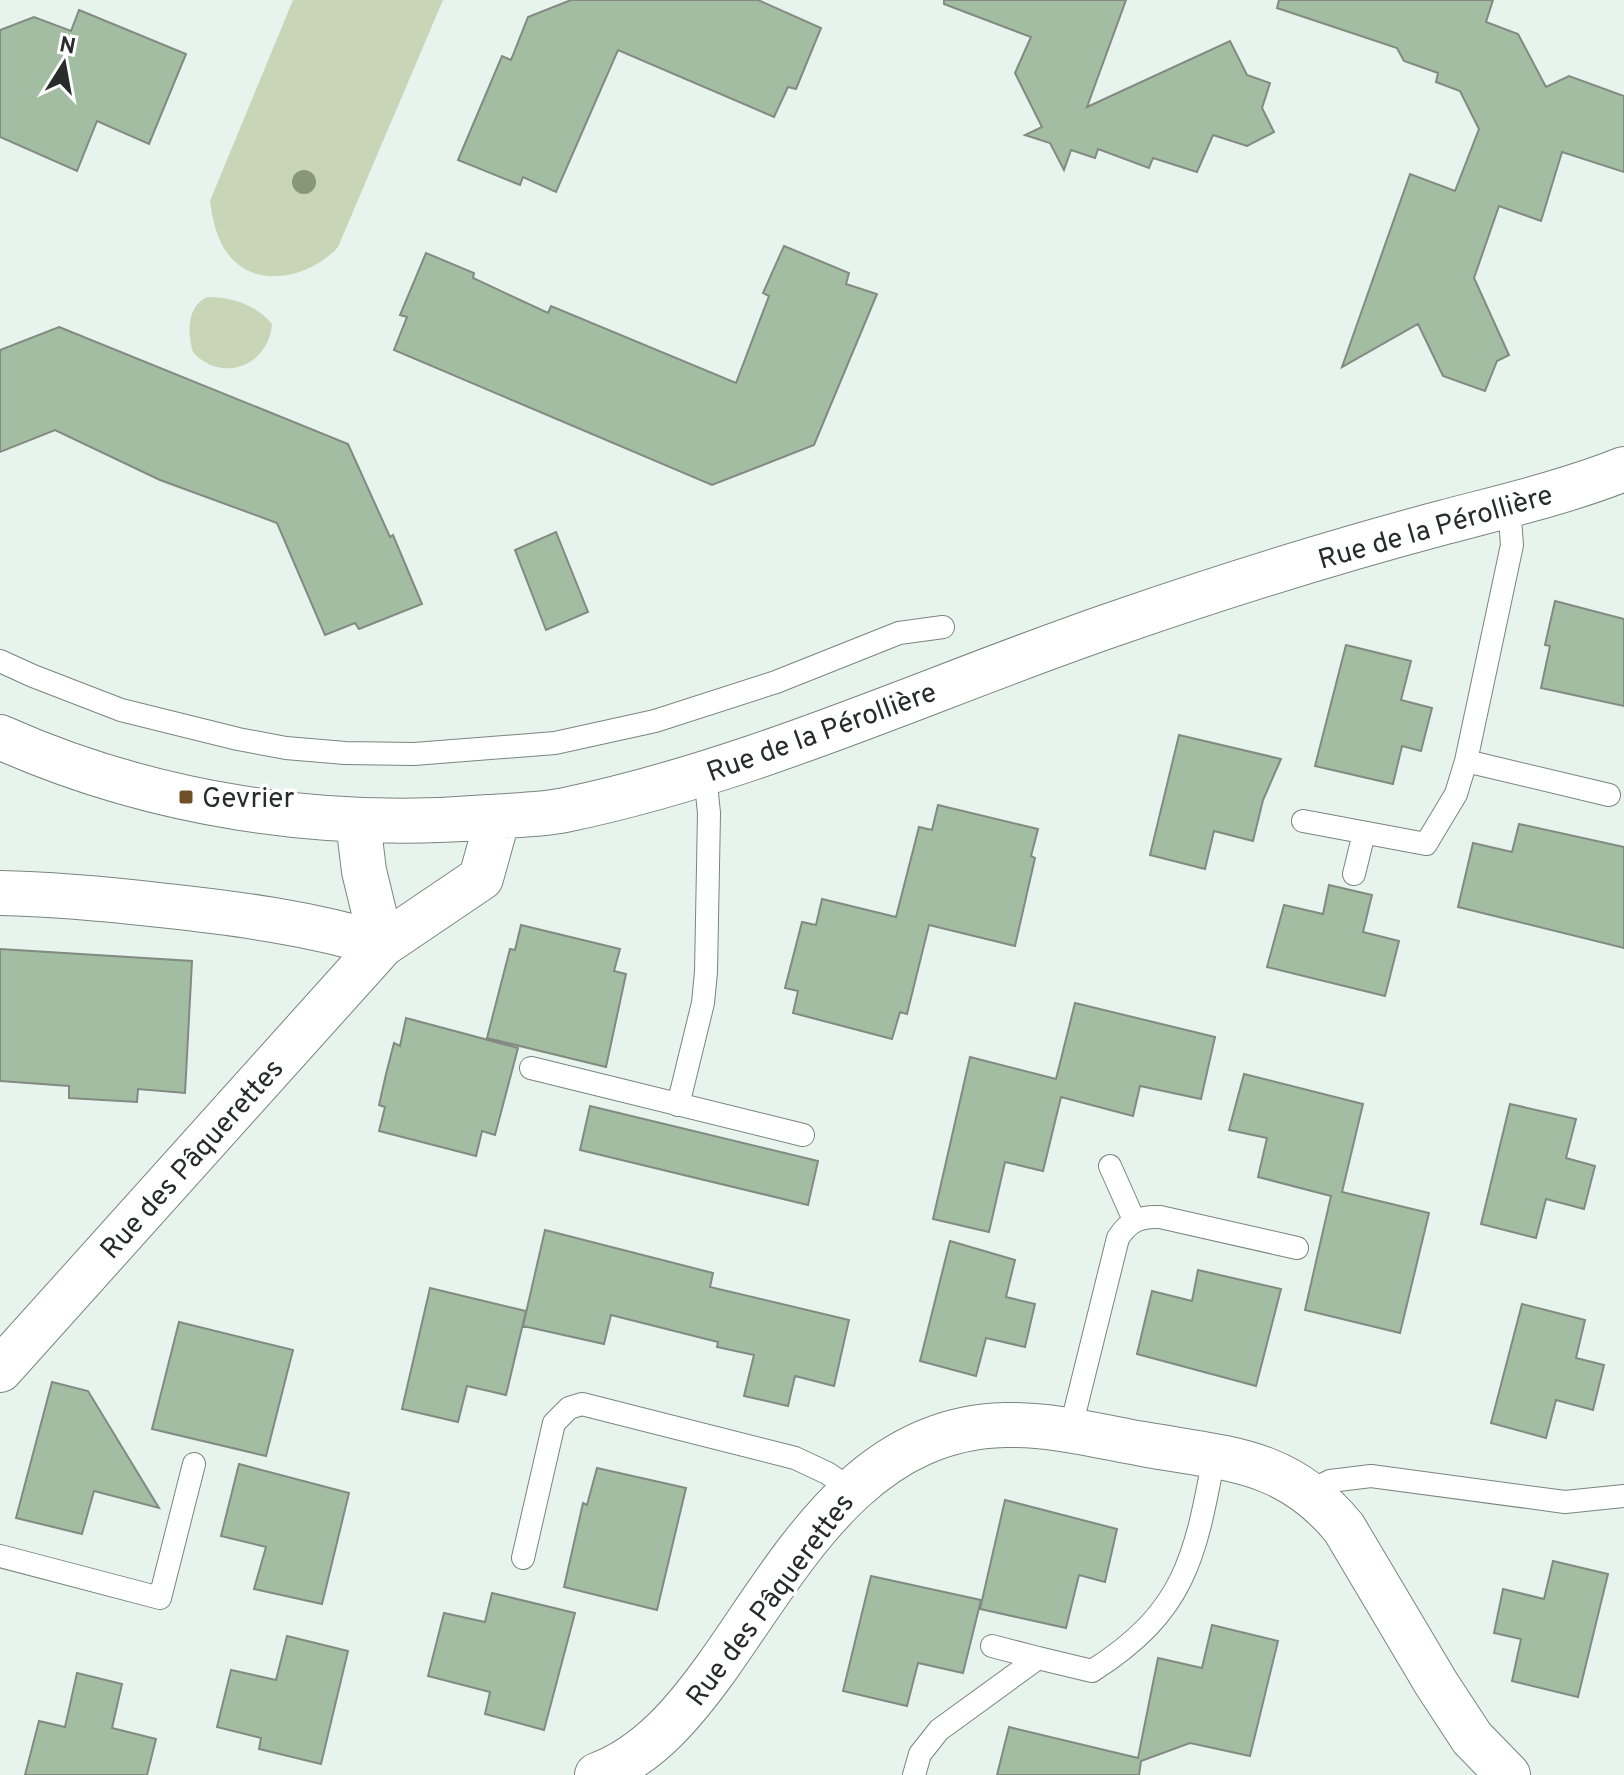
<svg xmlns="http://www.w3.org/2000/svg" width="1624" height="1775" viewBox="0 0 1624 1775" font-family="Overpass,sans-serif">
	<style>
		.green { fill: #c8d5b7 }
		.building { fill: #a2bda2; stroke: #828a82; stroke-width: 2 }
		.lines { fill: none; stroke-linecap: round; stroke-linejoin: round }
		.lane-casing { stroke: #7a857f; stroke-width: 24 }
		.street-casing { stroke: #7a857f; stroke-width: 46 }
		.lane { stroke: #fff; stroke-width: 22 }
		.street { stroke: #fff; stroke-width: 44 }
		.tree { fill: #879778 }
		.poi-dot { fill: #704f26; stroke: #fff; stroke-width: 3 }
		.labels { text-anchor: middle; stroke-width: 7; stroke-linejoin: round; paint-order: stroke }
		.street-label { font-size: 28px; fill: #282c2a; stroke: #fff }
		.poi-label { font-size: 28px; fill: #282c2a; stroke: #fff; text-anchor: start }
	</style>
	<rect width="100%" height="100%" fill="#e7f3ed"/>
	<path class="green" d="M293,0h150l-105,247c-27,30 -82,44 -110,7 -11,-14 -16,-36 -18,-53z
		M208,297c23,0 49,8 64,27 -3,42 -51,60 -79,28 -6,-19 -6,-47 15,-55z"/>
	<path class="building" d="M571,0h187l63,28 -25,61 -8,-2 -14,30 -156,-67 -62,142 -33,-15 -3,8 -62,-25 44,-104 9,4 17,-43z
		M944,0h182l-39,107 143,-66 17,34 23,8 -8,25 12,24 -27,14 -34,-11 -16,37 -44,-14 -4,10 -51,-19 -3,9 -24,-8 -7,20 -14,-27 -25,-8 17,-8 -27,-54 16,-36 -87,-33z
		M1279,0h214l-7,22 32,12 28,53 23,-11 55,20v76l-62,-20 -21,69 -42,-15 -25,72 35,77 -12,6 -12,30 -42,-15 -25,-52 -76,43 68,-193 45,17 24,-62 -19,-38 -24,-9 2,-9 -34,-12 -7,-13 -120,-40z
		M79,10l107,44 -37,90 -52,-23 -20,50 -77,-34v-107l34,-13 37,14z
		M784,246l65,27 -3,11 31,10 -63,151 -102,40 -318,-135 13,-33 -7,-2 26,-62 48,20 -1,5 75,35 3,-7 185,77 33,-87 -6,-3z
		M59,327l289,117 42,93 3,-2 29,69 -63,25 -4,-6 -30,12 -48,-112 -117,-43 -105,-50 -55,22v-102z
		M556,532l32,80 -42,18 -31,-80z
		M1555,601l69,18v87l-83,-18 9,-42 -5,-1z
		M1346,645l65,16 -10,39 31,8 -11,43 -19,-5 -9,38 -78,-18z
		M1179,735l102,24 -18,41 -10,41 -39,-10 -9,38 -55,-14z
		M938,805l100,24 -7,27 4,2 -20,88 -86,-21 -22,89 -7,-2 -8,27 -99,-26 5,-22 -13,-3 17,-66 14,3 6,-26 74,18 23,-90 13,3z
		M1519,824l105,23v101l-166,-41 15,-64 39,9z
		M1329,885l43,10 -9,37 36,9 -14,55 -118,-29 17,-62 39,9z
		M521,925l99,24 -6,22 12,3 -20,93 -119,-29 23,-89 5,1z
		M0,949l192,12 -7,132 -47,-4 -1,13 -68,-4v-12l-69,-5z
		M1075,1003l140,34 -14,62 -61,-13 -7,30 -72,-19 -18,74 -38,-9 -16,70 -56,-13 37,-162 86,22z
		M406,1018l112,30 -23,87 -13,-4 -6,25 -97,-25 6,-24 -6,-2 7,-31 8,-31 6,3z
		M1244,1074l119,30 -21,88 87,21 -29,120 -95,-23 26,-114 -73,-19 9,-39 -38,-8z
		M1510,1104l66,15 -10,39 29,8 -11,43 -38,-10 -10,39 -55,-14z
		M590,1106l228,55 -10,44 -228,-55z
		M545,1230l168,43 -3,14 139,33 -15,66 -39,-10 -7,30 -44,-10 10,-41 -37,-8 1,-5 -107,-27 -7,29 -81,-18z
		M950,1241l65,19 -9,37 29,7 -10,43 -39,-9 -10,38 -56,-15z
		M1198,1270l83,19 -25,97 -119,-32 15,-63 40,10z
		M430,1288l96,23 -20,84 -39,-9 -9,36 -56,-13z
		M1522,1304l63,16 -9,38 28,7 -11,45 -37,-10 -10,38 -55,-15z
		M179,1322l114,28 -27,106 -114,-27z
		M52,1382l36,9 71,117 -65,-17 -12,43 -66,-16z
		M239,1464l110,29 -27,111 -68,-15 12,-42 -45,-11z
		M597,1468l89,20 -29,122 -93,-23 19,-84 4,2z
		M1005,1500l112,29 -12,53 -26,-7 -13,53 -86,-19z
		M1553,1561l55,13 -30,123 -66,-16 9,-42 -27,-6 9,-44 41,10z
		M871,1576l110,24 -18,73 -45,-10 -11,43 -64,-15z
		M492,1593l83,20 -31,117 -59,-16 5,-22 -62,-16 16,-63 41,9z
		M1212,1625l66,16 -28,115 -60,-13 -49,18 -2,14h-142l12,-48 129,31 20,-100 44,10z
		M287,1636l61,15 -27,113 -62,-15 2,-11 -44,-11 14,-57 45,10z
		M77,1673l45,11 -10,44 44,11 -9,36h-122l14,-54 26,6z"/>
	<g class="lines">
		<g class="lane-casing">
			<path id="lane" d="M1509,506l3,39 -46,216 143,34
				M0,661l33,15 88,34 117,29 48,9 59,5 69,1 141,-11 100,-22 121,-39 123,-49 44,-6
				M1303,821l123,23 30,-50 10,-33
				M1354,874l10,-41
				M531,1068l272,67
				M678,1105l25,-102 3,-31 3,-159 -4,-39
				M1110,1166l24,54
				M1070,1431l48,-193c11,-17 22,-22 42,-21l137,31
				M1309,1492l21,-11 41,-5 194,26 59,-6
				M0,1556l160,42 34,-134
				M523,1558l31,-135 15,-15 13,-4 213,54 32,15 24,16
				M992,1646l46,12
				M914,1775l6,-21 19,-24 99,-72 54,13c93,-59 103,-113 122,-214"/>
		</g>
		<g class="street-casing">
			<path id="street" d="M0,737c152,68 324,94 489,80 25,-2 52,-2 76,-7 192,-40 370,-125 555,-188 107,-37 216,-71 325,-100 61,-16 121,-30 179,-53
				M358,822l6,49 18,74
				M0,893c53,1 106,6 159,12 76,8 151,18 223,40
				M0,1370l382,-425 99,-67 17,-61
				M597,1775c52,-19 89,-65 120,-108 74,-104 143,-239 288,-242 47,-1 93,11 138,19 83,15 144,14 201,84l92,155 36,55 36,37"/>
		</g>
		<use href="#lane" class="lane"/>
		<use href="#street" class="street"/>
	</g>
	<circle class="tree" cx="304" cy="182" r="12"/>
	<rect class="poi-dot" x="178" y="789" width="16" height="16" rx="4"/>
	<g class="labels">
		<g class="street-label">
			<text transform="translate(1435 526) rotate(-16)" y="10">Rue de la Pérollière</text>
			<text transform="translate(821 731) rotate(-20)" y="10">Rue de la Pérollière</text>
			<text transform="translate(191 1158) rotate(-48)" y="10">Rue des Pâquerettes</text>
			<text transform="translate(769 1599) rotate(-53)" y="10">Rue des Pâquerettes</text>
		</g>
		<g class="poi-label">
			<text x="202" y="807">Gevrier</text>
		</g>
	</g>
	<g transform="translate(64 64) rotate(11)" stroke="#ffffff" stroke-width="6" paint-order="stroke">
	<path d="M0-6L14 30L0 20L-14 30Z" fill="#282c2a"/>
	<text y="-12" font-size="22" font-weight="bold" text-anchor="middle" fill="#282c2a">N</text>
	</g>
</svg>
